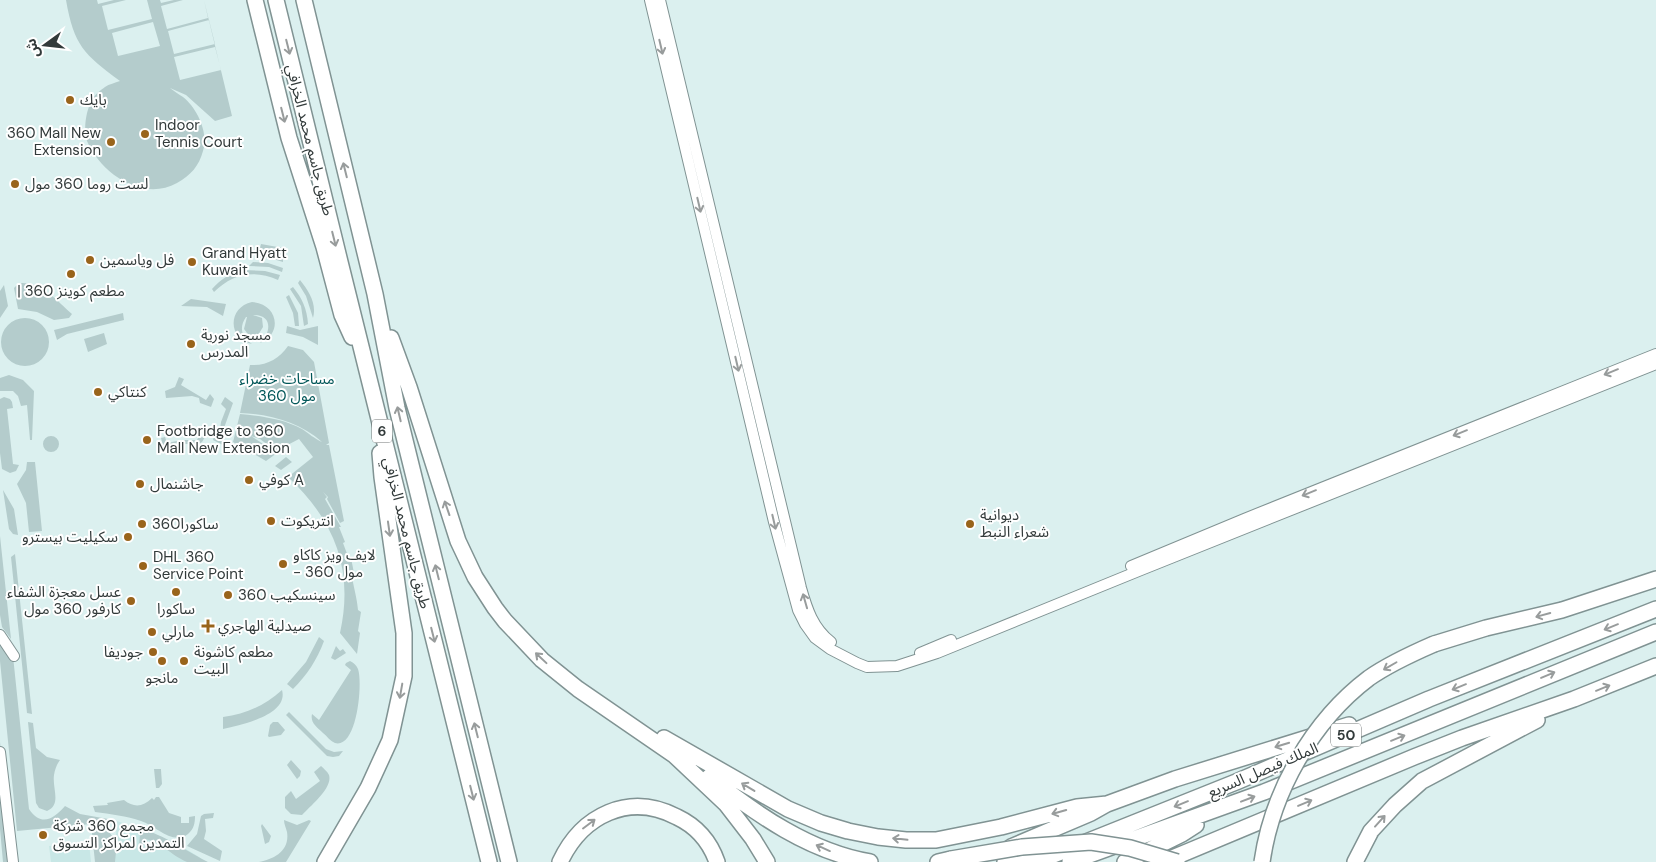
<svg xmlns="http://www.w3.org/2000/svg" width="1656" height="862" viewBox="0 0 1656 862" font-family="'DM Sans','Noto Sans Arabic',sans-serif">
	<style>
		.built { fill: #c8e7e6 }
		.green { fill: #b4cccc; fill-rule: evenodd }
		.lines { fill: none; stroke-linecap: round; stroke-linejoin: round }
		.minor-casing { stroke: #809393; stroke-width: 12 }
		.highway-casing { stroke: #809393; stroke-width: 18 }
		.minor { stroke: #fff; stroke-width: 10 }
		.highway { stroke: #fff; stroke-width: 15 }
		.highway-bridge-casing { stroke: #809393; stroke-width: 18; stroke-linecap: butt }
		.highway-bridge { stroke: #fff; stroke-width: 15 }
		.oneway { stroke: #989c9c }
		.poi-dot { fill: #99641b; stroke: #fff; stroke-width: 2 }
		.labels { text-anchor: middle; stroke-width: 4; stroke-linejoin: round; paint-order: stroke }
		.shield { fill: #fff; stroke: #707575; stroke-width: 1 }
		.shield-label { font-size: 14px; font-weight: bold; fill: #323a3a }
		.poi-label { font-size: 15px; fill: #323a3a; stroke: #fff; text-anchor: start }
		.street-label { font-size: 15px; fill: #323a3a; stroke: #fff }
		.park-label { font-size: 15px; fill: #005658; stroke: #fff }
	</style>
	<rect width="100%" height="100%" fill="#dbf0ef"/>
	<path class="built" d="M117,821l35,12 29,13 26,16h-93z
		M89,842l2,20h-40l-2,-16z"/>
	<path class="green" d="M66,0h31l1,4 16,-4h12l-24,6 6,24 44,-11 -5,-19h13l1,3 13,-3h9l-22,6 6,23 41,-11 -4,-18 28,116 -17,5 -29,-26 -16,-7c4,3 8,6 13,9 14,11 26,36 20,54 -4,15 -12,24 -26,32 -34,19 -76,-9 -90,-42 -4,-11 -1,-31 5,-41 2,-5 9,-10 13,-13 4,-3 10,-4 15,-6 -36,-27 -46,-35 -54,-81zM209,20l6,24 -41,10 -6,-23zM153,22l7,24 -42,10 -6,-23zM215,47l6,23 -41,10 -6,-23z
		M261,244l22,4v6l-23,-6z
		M258,253l25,5v4l-13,-4 -14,-1z
		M253,262l15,1 15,5 -1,4 -13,-5 -20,-1z
		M243,270l22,1 15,4 -2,5c-24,-11 -46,-6 -64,12l-2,-3c9,-10 18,-16 31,-19z
		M300,280c9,11 17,24 13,38l-7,-22 -8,-13z
		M22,283c21,0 35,18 50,31l-3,4 -15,2 -17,-8 -19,-3 -4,-21 4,-4z
		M4,285l4,21 -8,12v-27z
		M293,287c9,11 14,22 15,37l-4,2 -3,-20 -11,-17z
		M289,295l9,18 1,13h-4l-2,-13 -7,-16z
		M191,299l35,5 -3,12 -16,-9 -26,-1z
		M252,302c25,1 32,31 8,41 12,-11 12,-29 -7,-28l9,3 1,9 -5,8 -8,2 -6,-8 3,-12h-1c-7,10 -5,20 6,27 -25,-5 -24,-37 0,-42z
		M123,313l1,7 -57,14 -10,6 -3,-10z
		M1 342a24 24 0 1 1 48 0a24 24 0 1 1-48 0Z
		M287,326l13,4 18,-4v19l-15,-8 -17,-4z
		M104,333l3,11 -19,8 -4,-13z
		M288,346l15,4 11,12 15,81 -3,2h3l15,76 -4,2 -13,-24 1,-2 -5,-5 4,5 -2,2 16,28h-2l6,15 -2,1 6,16 2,-1 4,20 -3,-1c2,12 5,21 6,33l3,2 -3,19 2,2 -3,21 -17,-21c14,-63 -5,-112 -52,-156l25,-20 -14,-18 -23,12 -16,-12 -9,-3 26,17 -11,8 -33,-19 7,-28c21,2 44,5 62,15 6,4 13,10 20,13 -22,-20 -53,-28 -82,-29l10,-48c16,1 29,-6 38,-19z
		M9,375l14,5 11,11 -2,49h-2l-3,-35 -6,1 -3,-10 -5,-5h-13v-13z
		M179,377l5,2 -3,6 25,15 4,-6 4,5 -3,8 -11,-4 -1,-5 -7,-2 -26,2 -1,-7 10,-4z
		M4,397l6,2 2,3 1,6 -6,1 6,55 6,1 -3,6 -6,2 -8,-4 -2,-16v-54z
		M225,397l8,6 -9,25 -1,17 -10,-5 1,-4 5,1 2,-15 5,-13 -5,-5z
		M43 444a8 8 0 1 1 16 0a8 8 0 1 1-16 0Z
		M199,436l6,1 -3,5 -5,3 -20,-2 -14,3 -2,-8 4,-1 2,6 15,-3h15z
		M286,457l6,5 -11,8 -6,-4z
		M27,462h8l7,69 -13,1 -3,-29 -9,-19 9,-14z
		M3,490l11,19 4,26 -5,-1 -4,-5z
		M0,536l11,103 -9,-12 -2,-12z
		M15,554l1,9 16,151 -5,-1 -16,-156z
		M0,634l13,22 16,153c13,19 25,9 36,-3l15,8 28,5 1,13 8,10 -2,20h-20l-4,-38 -74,7 -17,-170z
		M319,637l5,4c-7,19 -17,34 -31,48l-6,-5 19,-22z
		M336,646l4,5 3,-2 3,4 -11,7 -4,-2z
		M350,661c4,2 6,4 8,8 5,14 -1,80 -23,74 -5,-2 -8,-7 -12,-10 -6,-6 -13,-10 -11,-19l7,6 32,-50 -6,-5 1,-2z
		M282,690c7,25 -41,35 -59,39v-12c23,-3 41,-11 59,-27z
		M289,712l37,37 8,3 9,-1 -4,5 -6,1 -6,-1 -41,-41z
		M28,722l5,1 3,25 11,9 13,3c-3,4 -5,9 -6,15 -2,13 8,30 -7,36l-8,-3 -3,-5z
		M273,722h5l7,8 -4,5 -12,2 -1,-1 2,-11z
		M0,742l12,120h-9l-3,-33z
		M291,760l10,11 -1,5 -3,3 -10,-14z
		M321,766c3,3 6,5 8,9 4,13 -19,31 -27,40l-11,-1 -6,-6v-11l6,-6 5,8 24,-18 -6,-9z
		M154,769h7v1l1,14 -3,4h-3z
		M156,797h3l10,16 12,4v6h8v-6l6,-1c0,7 -1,13 -7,18 -15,12 -32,-8 -47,-13 -14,-5 -31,-7 -46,-9l-2,-6 15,-1 -1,-2 17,-3c10,8 19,7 28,-2l2,2z
		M214,813l-1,5 -8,1 1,12 -2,8 18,12 -2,10 -33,-15 10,-12 4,-18 3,-2z
		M284,820l13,5 12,-5 2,1 -25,41h-27c15,-3 31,-11 28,-30 -1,-4 -3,-8 -3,-12z
		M262,824l9,12 -2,6 -4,2 -4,-18z
		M144,831c12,-1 49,24 64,31 -6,0 -15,0 -21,0 -15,-6 -27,-21 -43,-23l-1,7h-4l1,-12z"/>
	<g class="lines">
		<g class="minor-casing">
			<path id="minor" d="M650,0l124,522 24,88 7,14 10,14 15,11 27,14 10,4 30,-1 40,-13 204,-83 515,-206
				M660,0l141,588c6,21 12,40 30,54
				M1131,566l113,-47 412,-165
				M0,635l14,21
				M920,653l31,-13
				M0,752l13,110"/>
		</g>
		<g class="highway-casing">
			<path id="highway" d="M255,0l34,138 35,109 18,68 10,22
				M276,0l64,262 149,600
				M304,0l71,294 22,114 112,454
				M391,338l18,49 49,154 17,36 20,31 10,13 37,39 36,29 96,66 52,49 27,35 14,23
				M1434,644l52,-16 76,-18 94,-31
				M664,738l124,71 33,14 27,8 30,6 28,3h30l65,-13 76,-20 30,-3
				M709,777c47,37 101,75 161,85
				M1011,847l80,-34 16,-9 68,-25 174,-54
				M325,862l43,-74 22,-48 14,-64v-43l-22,-156 -2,-24
				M560,862c22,-47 69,-70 117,-45 19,9 33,25 40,45
				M938,862l13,-3
				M1005,862l41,-14
				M1036,862l200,-80 193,-83 227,-90
				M1070,862l194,-70 392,-160
				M1125,862l57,-28 14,-9
				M1163,862l251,-105 48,-19 112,-39 82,-33
				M1355,862l16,-31 24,-26 27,-24 115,-61"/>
		</g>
		<use href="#minor" class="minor"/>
		<use href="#highway" class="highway"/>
		<g class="highway-bridge-casing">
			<path id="highway-bridge" d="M951,859l71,-12 69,-5 39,6 47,14
				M1262,862c10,-70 50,-141 107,-184 20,-14 42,-24 65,-34"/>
		</g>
		<use href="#highway-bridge" class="highway-bridge"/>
	</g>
	<defs><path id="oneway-shaft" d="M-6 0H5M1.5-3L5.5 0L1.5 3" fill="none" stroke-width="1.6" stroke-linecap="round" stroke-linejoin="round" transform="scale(1.25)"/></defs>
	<g class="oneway">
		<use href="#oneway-shaft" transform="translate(288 47) rotate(76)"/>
		<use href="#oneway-shaft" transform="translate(661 47) rotate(77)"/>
		<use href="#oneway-shaft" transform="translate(283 115) rotate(76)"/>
		<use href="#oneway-shaft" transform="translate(345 170) rotate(-104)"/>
		<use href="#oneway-shaft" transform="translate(699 205) rotate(77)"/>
		<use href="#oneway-shaft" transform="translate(334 239) rotate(76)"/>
		<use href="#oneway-shaft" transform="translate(737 364) rotate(77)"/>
		<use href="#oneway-shaft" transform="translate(1611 372) rotate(158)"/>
		<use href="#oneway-shaft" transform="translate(399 414) rotate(-103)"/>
		<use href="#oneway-shaft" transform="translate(1460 433) rotate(158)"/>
		<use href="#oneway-shaft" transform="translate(1309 493) rotate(158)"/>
		<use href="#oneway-shaft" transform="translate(447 508) rotate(-109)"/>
		<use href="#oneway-shaft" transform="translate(774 522) rotate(77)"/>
		<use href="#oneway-shaft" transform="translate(389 529) rotate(82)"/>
		<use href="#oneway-shaft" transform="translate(437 572) rotate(-104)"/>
		<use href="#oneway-shaft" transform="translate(805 601) rotate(-106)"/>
		<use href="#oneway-shaft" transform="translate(1543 615) rotate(165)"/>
		<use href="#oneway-shaft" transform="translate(1611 627) rotate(158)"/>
		<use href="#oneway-shaft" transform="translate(433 635) rotate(76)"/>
		<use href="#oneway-shaft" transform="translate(541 658) rotate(-137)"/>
		<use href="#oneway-shaft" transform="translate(1390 666) rotate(150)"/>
		<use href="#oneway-shaft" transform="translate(1548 675) rotate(-23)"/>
		<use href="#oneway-shaft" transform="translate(1459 687) rotate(158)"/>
		<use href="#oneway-shaft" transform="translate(1603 688) rotate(-22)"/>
		<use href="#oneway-shaft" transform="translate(401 691) rotate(100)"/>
		<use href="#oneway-shaft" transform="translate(476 730) rotate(-104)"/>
		<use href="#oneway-shaft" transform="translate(1398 738) rotate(-22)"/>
		<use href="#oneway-shaft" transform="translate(1282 745) rotate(163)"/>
		<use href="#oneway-shaft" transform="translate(748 787) rotate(-149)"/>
		<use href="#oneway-shaft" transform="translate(472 793) rotate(76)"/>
		<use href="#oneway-shaft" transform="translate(1248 799) rotate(-21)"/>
		<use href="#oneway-shaft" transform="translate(1305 803) rotate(-23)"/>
		<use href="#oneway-shaft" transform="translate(1181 804) rotate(158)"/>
		<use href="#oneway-shaft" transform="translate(1059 812) rotate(164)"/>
		<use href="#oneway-shaft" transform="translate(1380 821) rotate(-48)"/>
		<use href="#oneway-shaft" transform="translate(589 824) rotate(-37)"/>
		<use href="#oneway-shaft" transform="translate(900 839) rotate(-174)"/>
		<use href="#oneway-shaft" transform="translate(823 848) rotate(-156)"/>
	</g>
	<g class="poi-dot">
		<circle cx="70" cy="100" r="5"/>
		<circle cx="145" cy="134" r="5"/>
		<circle cx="111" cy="142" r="5"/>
		<circle cx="15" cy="184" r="5"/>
		<circle cx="90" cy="260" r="5"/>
		<circle cx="192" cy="262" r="5"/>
		<circle cx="71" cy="274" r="5"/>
		<circle cx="191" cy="344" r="5"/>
		<circle cx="98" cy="392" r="5"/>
		<circle cx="147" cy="440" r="5"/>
		<circle cx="249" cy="480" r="5"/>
		<circle cx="140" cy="484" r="5"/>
		<circle cx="271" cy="521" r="5"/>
		<circle cx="142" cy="524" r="5"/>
		<circle cx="970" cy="524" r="5"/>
		<circle cx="128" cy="537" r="5"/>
		<circle cx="283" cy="564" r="5"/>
		<circle cx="143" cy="566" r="5"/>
		<circle cx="176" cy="592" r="5"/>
		<circle cx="228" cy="595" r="5"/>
		<circle cx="131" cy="601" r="5"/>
		<path d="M205.5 618.5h5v5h5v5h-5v5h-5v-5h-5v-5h5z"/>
		<circle cx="152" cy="632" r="5"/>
		<circle cx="153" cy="652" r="5"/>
		<circle cx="162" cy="661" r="5"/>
		<circle cx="184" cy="661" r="5"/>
		<circle cx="43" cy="835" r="5"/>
	</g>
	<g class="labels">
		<g class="shield">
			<rect x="372" y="419.5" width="20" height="23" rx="4"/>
			<rect x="1331" y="723.5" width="30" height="23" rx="4"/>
		</g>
		<g class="shield-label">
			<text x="382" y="436">6</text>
			<text x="1346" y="740">50</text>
		</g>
		<g class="poi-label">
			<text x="80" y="105">بايك</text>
			<text x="155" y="130">Indoor<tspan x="155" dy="17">Tennis Court</tspan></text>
			<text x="101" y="138" text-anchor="end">360 Mall New<tspan x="101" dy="17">Extension</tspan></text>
			<text x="25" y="189">لست روما 360 مول</text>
			<text x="202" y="258">Grand Hyatt<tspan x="202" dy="17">Kuwait</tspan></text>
			<text x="100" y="265">فل وياسمين</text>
			<text x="71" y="296" text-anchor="middle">| مطعم كوينز 360</text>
			<text x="201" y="340">مسجد نورية<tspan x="201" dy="17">المدرس</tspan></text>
			<text x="108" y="397">كنتاكي</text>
			<text x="157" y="436">Footbridge to 360<tspan x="157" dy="17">Mall New Extension</tspan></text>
			<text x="259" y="485">كوفي A</text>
			<text x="150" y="489">جاشنمال</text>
			<text x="980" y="520">ديوانية<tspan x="980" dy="17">شعراء النبط</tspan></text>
			<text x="281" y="526">انتريكوت</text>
			<text x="152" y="529">ساكورا360</text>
			<text x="118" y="542" text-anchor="end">سكيليت بيسترو</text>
			<text x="293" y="560">لايف ويز كاكاو<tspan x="293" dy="17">- مول 360</tspan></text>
			<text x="153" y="562">DHL 360<tspan x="153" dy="17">Service Point</tspan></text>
			<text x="121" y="597" text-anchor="end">عسل معجزة الشفاء<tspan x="121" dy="17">كارفور 360 مول</tspan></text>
			<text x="238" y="600">سينسكيب 360</text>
			<text x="176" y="614" text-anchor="middle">ساكورا</text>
			<text x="218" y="631">صيدلية الهاجري</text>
			<text x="162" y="637">مارلي</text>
			<text x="143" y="657" text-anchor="end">جوديفا</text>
			<text x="194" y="657">مطعم كاشونة<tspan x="194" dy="17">البيت</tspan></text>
			<text x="162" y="683" text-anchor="middle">مانجو</text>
			<text x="53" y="831">مجمع 360 شركة<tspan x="53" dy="17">التمدين لمراكز التسوق</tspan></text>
		</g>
		<g class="street-label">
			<text transform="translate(310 140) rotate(76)" y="5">طريق جاسم محمد الخرافي</text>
			<text transform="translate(407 533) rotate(76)" y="5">طريق جاسم محمد الخرافي</text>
			<text transform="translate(1263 770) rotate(-23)" y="5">الملك فيصل السريع</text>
		</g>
		<g class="park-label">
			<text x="287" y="384">مساحات خضراء<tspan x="287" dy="17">360 مول</tspan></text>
		</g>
	</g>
	<g transform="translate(45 45) rotate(255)" stroke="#ffffff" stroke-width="4" paint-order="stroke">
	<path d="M0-4L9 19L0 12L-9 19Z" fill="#323a3a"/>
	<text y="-8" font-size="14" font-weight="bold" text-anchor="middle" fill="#323a3a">ش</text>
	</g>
</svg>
